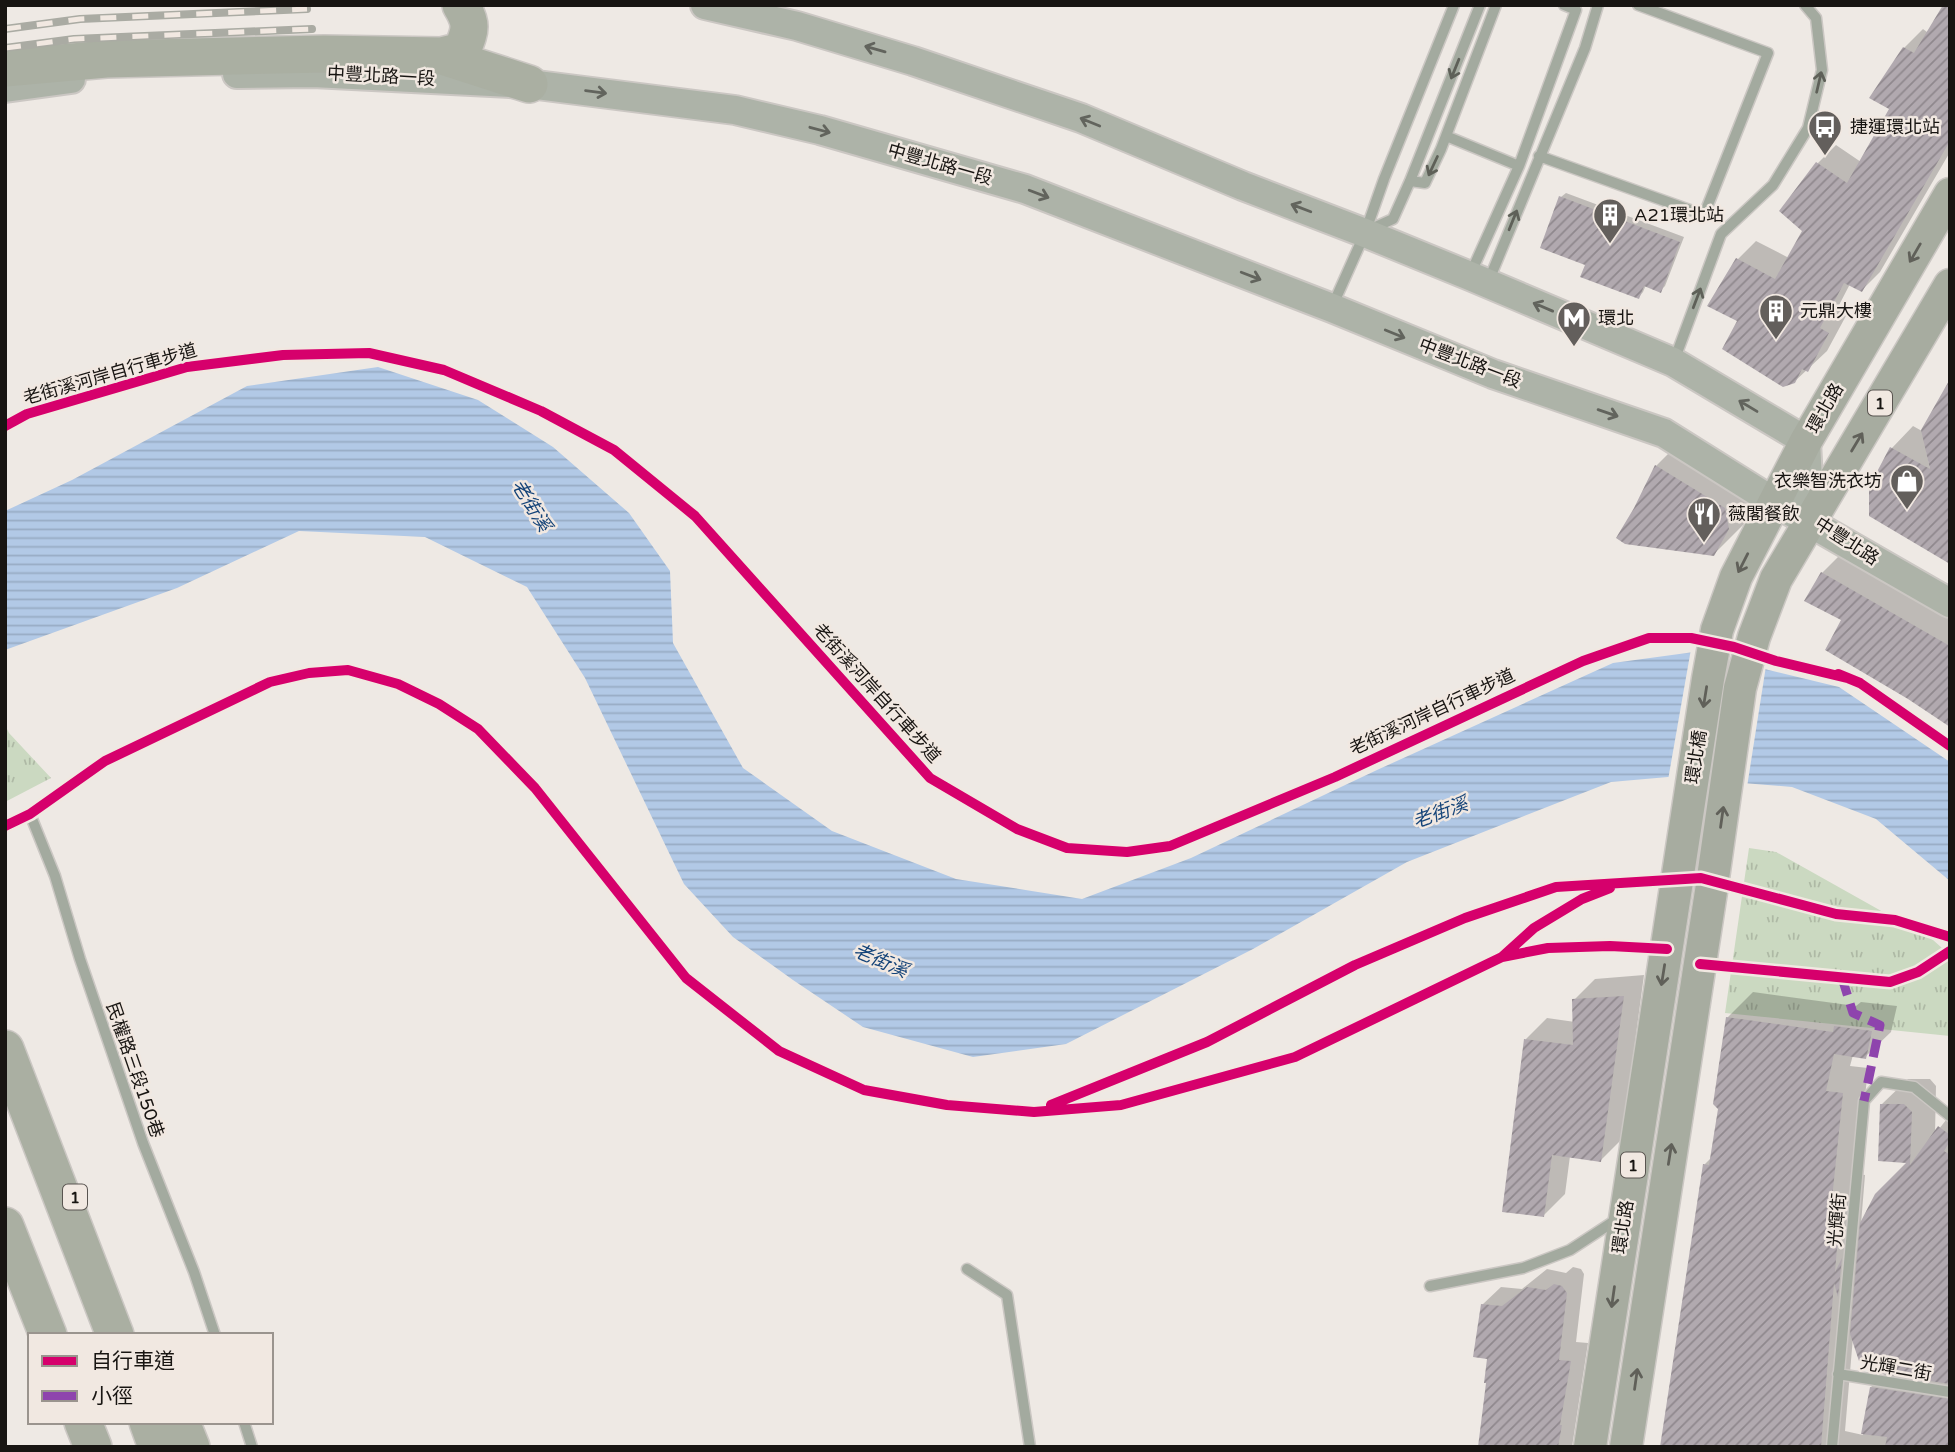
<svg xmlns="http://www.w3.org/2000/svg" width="1955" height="1452" viewBox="0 0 1955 1452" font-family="'Varela Round','Noto Sans TC',sans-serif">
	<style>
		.grass { fill: url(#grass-tufts) }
		.water { fill: url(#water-rules) }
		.pier { fill: #eee9e4 }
		.shadow { fill: #0003; fill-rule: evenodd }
		.building { fill: url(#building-hatch) }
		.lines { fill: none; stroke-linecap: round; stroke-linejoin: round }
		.service-casing { stroke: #cbc7c3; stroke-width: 13 }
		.secondary-casing { stroke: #cbc7c3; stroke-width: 32 }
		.primary-casing { stroke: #cbc7c3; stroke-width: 35 }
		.motorway-casing { stroke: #cbc7c3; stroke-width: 40 }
		.service { stroke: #a3aa9f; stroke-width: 10 }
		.secondary { stroke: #adb3a8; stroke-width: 28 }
		.primary { stroke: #a7aca0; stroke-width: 32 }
		.motorway { stroke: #aaafa2; stroke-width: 37 }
		.rail-casing { stroke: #aaaba3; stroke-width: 8 }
		.rail { stroke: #f1e8e1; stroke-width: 5; stroke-dasharray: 16; stroke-linecap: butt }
		.quiet { stroke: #8e44ad; stroke-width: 9; stroke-dasharray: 18 9; stroke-linecap: butt }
		.cycleway-casing { stroke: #f1e8e1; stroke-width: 15 }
		.cycleway { stroke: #d6006c; stroke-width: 10 }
		.oneway { stroke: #62645d }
		.oneway2 { stroke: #5e6058 }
		.oneway3 { stroke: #606059 }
		.labels { text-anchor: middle; stroke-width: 5; stroke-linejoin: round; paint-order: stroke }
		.shield { fill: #f1e8e1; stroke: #595450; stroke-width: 2 }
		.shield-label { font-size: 16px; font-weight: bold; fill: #181512 }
		.street-label { font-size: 18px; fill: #181512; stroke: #f1e8e1 }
		.poi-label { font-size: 18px; fill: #181512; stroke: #f1e8e1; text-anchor: start }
		.water-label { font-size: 19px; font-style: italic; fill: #154479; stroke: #f1e8e1 }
	</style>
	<defs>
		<pattern id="grass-tufts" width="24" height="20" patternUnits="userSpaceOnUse" patternTransform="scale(1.75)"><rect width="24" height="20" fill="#cbd9c1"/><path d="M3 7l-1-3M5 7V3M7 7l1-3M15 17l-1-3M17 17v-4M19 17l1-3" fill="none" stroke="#aeb9a5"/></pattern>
		<pattern id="water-rules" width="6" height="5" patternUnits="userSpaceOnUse" patternTransform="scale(1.75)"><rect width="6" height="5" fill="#b2c9e6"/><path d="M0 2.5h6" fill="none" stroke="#98acc4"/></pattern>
		<pattern id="building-hatch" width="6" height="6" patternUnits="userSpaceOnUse" patternTransform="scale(1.75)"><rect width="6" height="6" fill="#b1a9af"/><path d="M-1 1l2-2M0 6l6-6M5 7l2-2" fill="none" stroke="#8f888d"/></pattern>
	</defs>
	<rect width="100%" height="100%" fill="#eee9e4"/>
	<path class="grass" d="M5,725l4,8 42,45 -46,24z
		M1749,848l27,4 157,88 17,15v81l-225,-23z"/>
	<path class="water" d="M378,367l100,33 75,47 76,66 41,58 3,72 70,125 89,63 124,48 126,20 109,-41 186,-88 236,-107 81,-11 145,35 111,75v119l-74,-62 -84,-32 -124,-10 -57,5 -204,80 -154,87 -187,95 -93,13 -110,-30 -70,-47 -60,-43 -49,-53 -99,-206 -58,-91 -102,-50 -126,-6 -122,57 -172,62v-139l67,-31 175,-94z"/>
	<path class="pier" d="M1691,649l75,17 -19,121 -79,-7z"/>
	<path class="shadow" d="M1950,5v147l-70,120 -18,18 -12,-6 -13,25 10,5 -20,37 -33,31 -55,-61 -1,-62 18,-18 33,17 16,-28 13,-67 18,-18 25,17 30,-54 13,-60 19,-19 4,3z
		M1566,193l118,44 -19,49 -5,5 -14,-6 -3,7 -4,5 -52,-33 -26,-67z
		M1913,426l9,5 28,131 -80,-74 22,-40z
		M1688,434l72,61 -14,27 -32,32 -79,-45 21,-43z
		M1844,551l106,61v113l-106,-106 -22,-46z
		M1644,975l-22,164 -21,21 -31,-4 -5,38 -21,21 -18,-176 21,-21 28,4 -1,-22 21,-21z
		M1753,992l103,14 5,-4 36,4 -6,26 -26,25 -12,-2 -3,11 18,2 -11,106 8,1 -4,49 49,-63 -28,-57 26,-25h22l6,7 -1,48 15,-19v332h-288l42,-282 8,-8 8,-49 7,-90zM1853,1337l33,35 -15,15 -8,48 -18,-4z
		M1573,1267l8,2 3,5 -8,68 12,1 -16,104h-89l6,-90 -7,-52 19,-18 21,2 25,-20 19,4z"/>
	<path class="building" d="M1943,5h7v136l-88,151 -18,-9 -24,45 9,5 -21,39 -6,-3 -7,14 -12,4 -61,-38 15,-28 -30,-15 29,-48 39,21 27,-48 -23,-20 37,-49 31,21 42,-74 -20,-11 34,-51 11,6z
		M1559,196l121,46 -19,51 -17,-7 -5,13 -59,-22 5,-12 -45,-17z
		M1950,379v185l-81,-48v-29l21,-40 40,22 -9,-39z
		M1655,465l70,43 4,21 -15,27 -89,-12 -9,-6 18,-30z
		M1821,572l129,74v81l-42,-28 -83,-49 16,-30 -37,-19z
		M1624,996l-23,166 -49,-7 -8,62 -42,-5 22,-173 49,6 -1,-46z
		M1726,1017l107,15 1,-6 38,5 -6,28 -32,-5 -8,37 17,2 -11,106 9,1 -6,72 7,-14 -4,39 -4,-14 -13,164h-161l43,-283 6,1 9,-56 -5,-5z
		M1880,1104h24l8,8 -2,53 28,-39 12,9v6l-6,10 6,4v229l-78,-12 2,-8 -15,-3 -9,-27 10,-111 15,-29 31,-31 -28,-2z
		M1554,1284l8,2 5,7 -8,67 12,1 -11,64h2l-4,22h-80l8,-64h-2l3,-24 -14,-2 8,-53 21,2 25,-19 19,3z
		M1870,1387l80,12v48h-65l2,-10 -26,-3z"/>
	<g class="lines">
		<g class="service-casing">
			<path id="service" d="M1446,136l73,30
				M1539,156l165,59 64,-162 -130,-48
				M1410,181l15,2 16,-34 55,-144
				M1371,229l22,-10 17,-38 70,-176
				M1470,275l49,-109 57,-156 -12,-5
				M1489,280l96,-232 13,-43
				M1332,307l33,-74 19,-54 70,-174
				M1674,361l47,-127 52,-49 35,-57 14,-58 -6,-52 -11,-13
				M30,814l25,62 25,83 63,184 51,129 21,63
				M967,1269l40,26 23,152
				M1430,1286l93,-18 47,-18 49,-32
				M1838,1374l112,18
				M244,1422l8,25
				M1832,1447l32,-346 17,-19 33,5 36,29"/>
		</g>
		<g class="secondary-casing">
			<path id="secondary" d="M705,5l92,21 116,35 168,57 162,68 122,47 105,43 203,86 133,79 4,81
				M237,74l76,-1 216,11 206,26 85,20 205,59 307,119 161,66 171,59 110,69 176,101
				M5,88l66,-9"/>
		</g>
		<g class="primary-casing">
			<path id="primary" d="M1590,1447l118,-768 9,-49 19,-53 70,-136 144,-247
				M1626,1447l86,-562 28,-197 14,-51 22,-58 174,-294"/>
		</g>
		<g class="motorway-casing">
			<path id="motorway" d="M442,56l20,-5c8,-21 11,-26 -1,-46
				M5,68l101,-9 218,-5 118,2 87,28
				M5,1049l110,286
				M5,1226l43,109
				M83,1422l10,25
				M148,1422l9,25
				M181,1422l10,25"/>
		</g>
		<use href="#service" class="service"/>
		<use href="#secondary" class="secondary"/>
		<use href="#primary" class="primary"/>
		<use href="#motorway" class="motorway"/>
		<g class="rail-casing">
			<path id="rail" d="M5,29l75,-10 227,-10
				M5,48l69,-9 238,-10"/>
		</g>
		<use href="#rail" class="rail"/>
		<path class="quiet" d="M1842,978l11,35 27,12 -16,76"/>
		<g class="cycleway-casing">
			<path id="cycleway" d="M5,426l22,-12 160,-47 96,-12 86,-2 75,17 97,41 73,39 81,66 235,262 87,51 50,19 60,4 43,-6 165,-69 248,-116 66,-23h42l43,9 42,14 71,17
				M1838,674l22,9 90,63
				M5,826l25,-12 75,-53 165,-79 39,-9 39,-3 50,14 41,20 39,25 57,59 151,190 93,73 85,39 83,15 87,7 87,-7 174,-48 207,-100 46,-9 62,-2 57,3
				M1502,957l32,-29 48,-29 28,-11
				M1700,964l190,18 28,-10 32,-21
				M1051,1105l156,-63 148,-77 110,-47 91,-31 145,-9 135,36 59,6 55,17"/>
		</g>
		<use href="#cycleway" class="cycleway"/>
	</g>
	<defs><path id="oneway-shaft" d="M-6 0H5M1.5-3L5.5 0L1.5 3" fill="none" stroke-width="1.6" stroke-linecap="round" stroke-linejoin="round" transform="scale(1.75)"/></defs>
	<g class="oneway">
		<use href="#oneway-shaft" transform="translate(875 49) rotate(-164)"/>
		<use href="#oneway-shaft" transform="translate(596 92) rotate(7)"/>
		<use href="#oneway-shaft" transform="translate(1090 122) rotate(-158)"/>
		<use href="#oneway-shaft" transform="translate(820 130) rotate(15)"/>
		<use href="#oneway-shaft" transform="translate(1039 194) rotate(21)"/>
		<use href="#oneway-shaft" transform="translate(1301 208) rotate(-159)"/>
		<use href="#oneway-shaft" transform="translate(1251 276) rotate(21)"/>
		<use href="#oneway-shaft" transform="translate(1543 307) rotate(-157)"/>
		<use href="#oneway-shaft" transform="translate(1395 334) rotate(22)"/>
		<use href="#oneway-shaft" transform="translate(1748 406) rotate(-149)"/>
		<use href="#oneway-shaft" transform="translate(1608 413) rotate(19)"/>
	</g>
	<g class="oneway2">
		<use href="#oneway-shaft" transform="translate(1455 69) rotate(112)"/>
		<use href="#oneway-shaft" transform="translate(1819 82) rotate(-77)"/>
		<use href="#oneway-shaft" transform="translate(1433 166) rotate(115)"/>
		<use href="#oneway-shaft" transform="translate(1513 220) rotate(-68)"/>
		<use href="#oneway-shaft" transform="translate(1697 298) rotate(-69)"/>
	</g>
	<g class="oneway3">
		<use href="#oneway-shaft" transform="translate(1915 253) rotate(120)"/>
		<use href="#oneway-shaft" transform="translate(1857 442) rotate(-59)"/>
		<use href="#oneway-shaft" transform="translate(1743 563) rotate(117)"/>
		<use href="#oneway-shaft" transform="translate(1705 697) rotate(99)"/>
		<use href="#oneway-shaft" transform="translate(1722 817) rotate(-82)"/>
		<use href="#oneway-shaft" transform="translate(1663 975) rotate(99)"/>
		<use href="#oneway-shaft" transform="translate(1670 1154) rotate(-81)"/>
		<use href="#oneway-shaft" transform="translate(1613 1297) rotate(98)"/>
		<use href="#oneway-shaft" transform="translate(1636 1379) rotate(-82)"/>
	</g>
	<defs>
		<g id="bus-pin" transform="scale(1.75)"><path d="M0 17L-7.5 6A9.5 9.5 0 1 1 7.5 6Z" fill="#635f5c" stroke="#f1e8e1"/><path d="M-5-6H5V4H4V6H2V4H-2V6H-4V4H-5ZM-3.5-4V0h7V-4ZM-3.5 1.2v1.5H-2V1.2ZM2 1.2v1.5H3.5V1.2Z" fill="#fff"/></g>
		<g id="building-pin" transform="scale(1.75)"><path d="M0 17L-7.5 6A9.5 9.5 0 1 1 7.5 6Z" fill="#635f5c" stroke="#f1e8e1"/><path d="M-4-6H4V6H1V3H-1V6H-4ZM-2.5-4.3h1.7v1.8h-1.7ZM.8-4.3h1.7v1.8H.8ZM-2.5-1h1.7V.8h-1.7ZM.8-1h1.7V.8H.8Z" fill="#fff"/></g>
		<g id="metro-pin" transform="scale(1.75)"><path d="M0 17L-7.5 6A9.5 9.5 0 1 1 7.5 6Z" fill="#635f5c" stroke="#f1e8e1"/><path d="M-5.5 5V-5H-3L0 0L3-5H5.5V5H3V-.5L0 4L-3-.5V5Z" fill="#fff"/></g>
		<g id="shop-pin" transform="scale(1.75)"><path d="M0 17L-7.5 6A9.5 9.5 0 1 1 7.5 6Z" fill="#635f5c" stroke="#f1e8e1"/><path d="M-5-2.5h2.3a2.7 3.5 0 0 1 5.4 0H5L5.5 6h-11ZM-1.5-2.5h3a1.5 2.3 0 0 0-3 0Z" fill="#fff"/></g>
		<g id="restaurant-pin" transform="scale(1.75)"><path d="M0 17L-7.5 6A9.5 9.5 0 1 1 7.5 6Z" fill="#635f5c" stroke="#f1e8e1"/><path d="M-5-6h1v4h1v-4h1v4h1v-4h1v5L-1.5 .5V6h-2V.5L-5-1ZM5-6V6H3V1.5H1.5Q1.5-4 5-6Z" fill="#fff"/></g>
	</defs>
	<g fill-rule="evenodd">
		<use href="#bus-pin" x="1825" y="127"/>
		<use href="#building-pin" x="1610" y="215"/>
		<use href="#building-pin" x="1776" y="311"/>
		<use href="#metro-pin" x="1574" y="318"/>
		<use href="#shop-pin" x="1907" y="481"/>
		<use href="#restaurant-pin" x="1704" y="514"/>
	</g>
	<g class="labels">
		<g class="shield">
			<rect x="1868" y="390.5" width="24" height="25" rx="5"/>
			<rect x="1621" y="1152.5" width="24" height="25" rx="5"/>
			<rect x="63" y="1184.5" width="24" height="25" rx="5"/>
		</g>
		<g class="shield-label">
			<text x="1880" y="409">1</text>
			<text x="1633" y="1171">1</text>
			<text x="75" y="1203">1</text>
		</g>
		<g class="street-label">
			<text transform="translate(381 76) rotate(3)" y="6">中豐北路一段</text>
			<text transform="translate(940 164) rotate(16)" y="6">中豐北路一段</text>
			<text transform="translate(1470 363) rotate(21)" y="6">中豐北路一段</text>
			<text transform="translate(110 374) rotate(-16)" y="6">老街溪河岸自行車步道</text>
			<text transform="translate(1825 408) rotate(-60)" y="6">環北路</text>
			<text transform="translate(1847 541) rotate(33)" y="6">中豐北路</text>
			<text transform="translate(877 693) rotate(48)" y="6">老街溪河岸自行車步道</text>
			<text transform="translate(1432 712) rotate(-25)" y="6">老街溪河岸自行車步道</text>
			<text transform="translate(1696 757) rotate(-81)" y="6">環北橋</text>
			<text transform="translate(135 1070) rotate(71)" y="6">民權路三段150巷</text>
			<text transform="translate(1837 1220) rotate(-85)" y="6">光輝街</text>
			<text transform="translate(1623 1227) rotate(-81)" y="6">環北路</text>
			<text transform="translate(1896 1368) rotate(10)" y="6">光輝二街</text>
		</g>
		<g class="poi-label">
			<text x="1850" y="133">捷運環北站</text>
			<text x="1634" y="221">A21環北站</text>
			<text x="1800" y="317">元鼎大樓</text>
			<text x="1598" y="324">環北</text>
			<text x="1882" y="487" text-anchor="end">衣樂智洗衣坊</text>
			<text x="1728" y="520">薇閣餐飲</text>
		</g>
		<g class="water-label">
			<text transform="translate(532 505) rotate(58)" y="7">老街溪</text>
			<text transform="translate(1440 812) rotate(-20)" y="7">老街溪</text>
			<text transform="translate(881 960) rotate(23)" y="7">老街溪</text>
		</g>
	</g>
	<rect width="1955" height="1452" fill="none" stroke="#181512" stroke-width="14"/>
	<rect x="28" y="1333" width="245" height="91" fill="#f1e8e1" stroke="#9a948e" stroke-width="2"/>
	<rect x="42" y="1356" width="35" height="10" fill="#d6006c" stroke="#9a948e" stroke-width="2"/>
	<text x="91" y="1368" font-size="21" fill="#181512">自行車道</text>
	<rect x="42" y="1391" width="35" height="10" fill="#8e44ad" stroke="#9a948e" stroke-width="2"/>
	<text x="91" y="1403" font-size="21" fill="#181512">小徑</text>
</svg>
